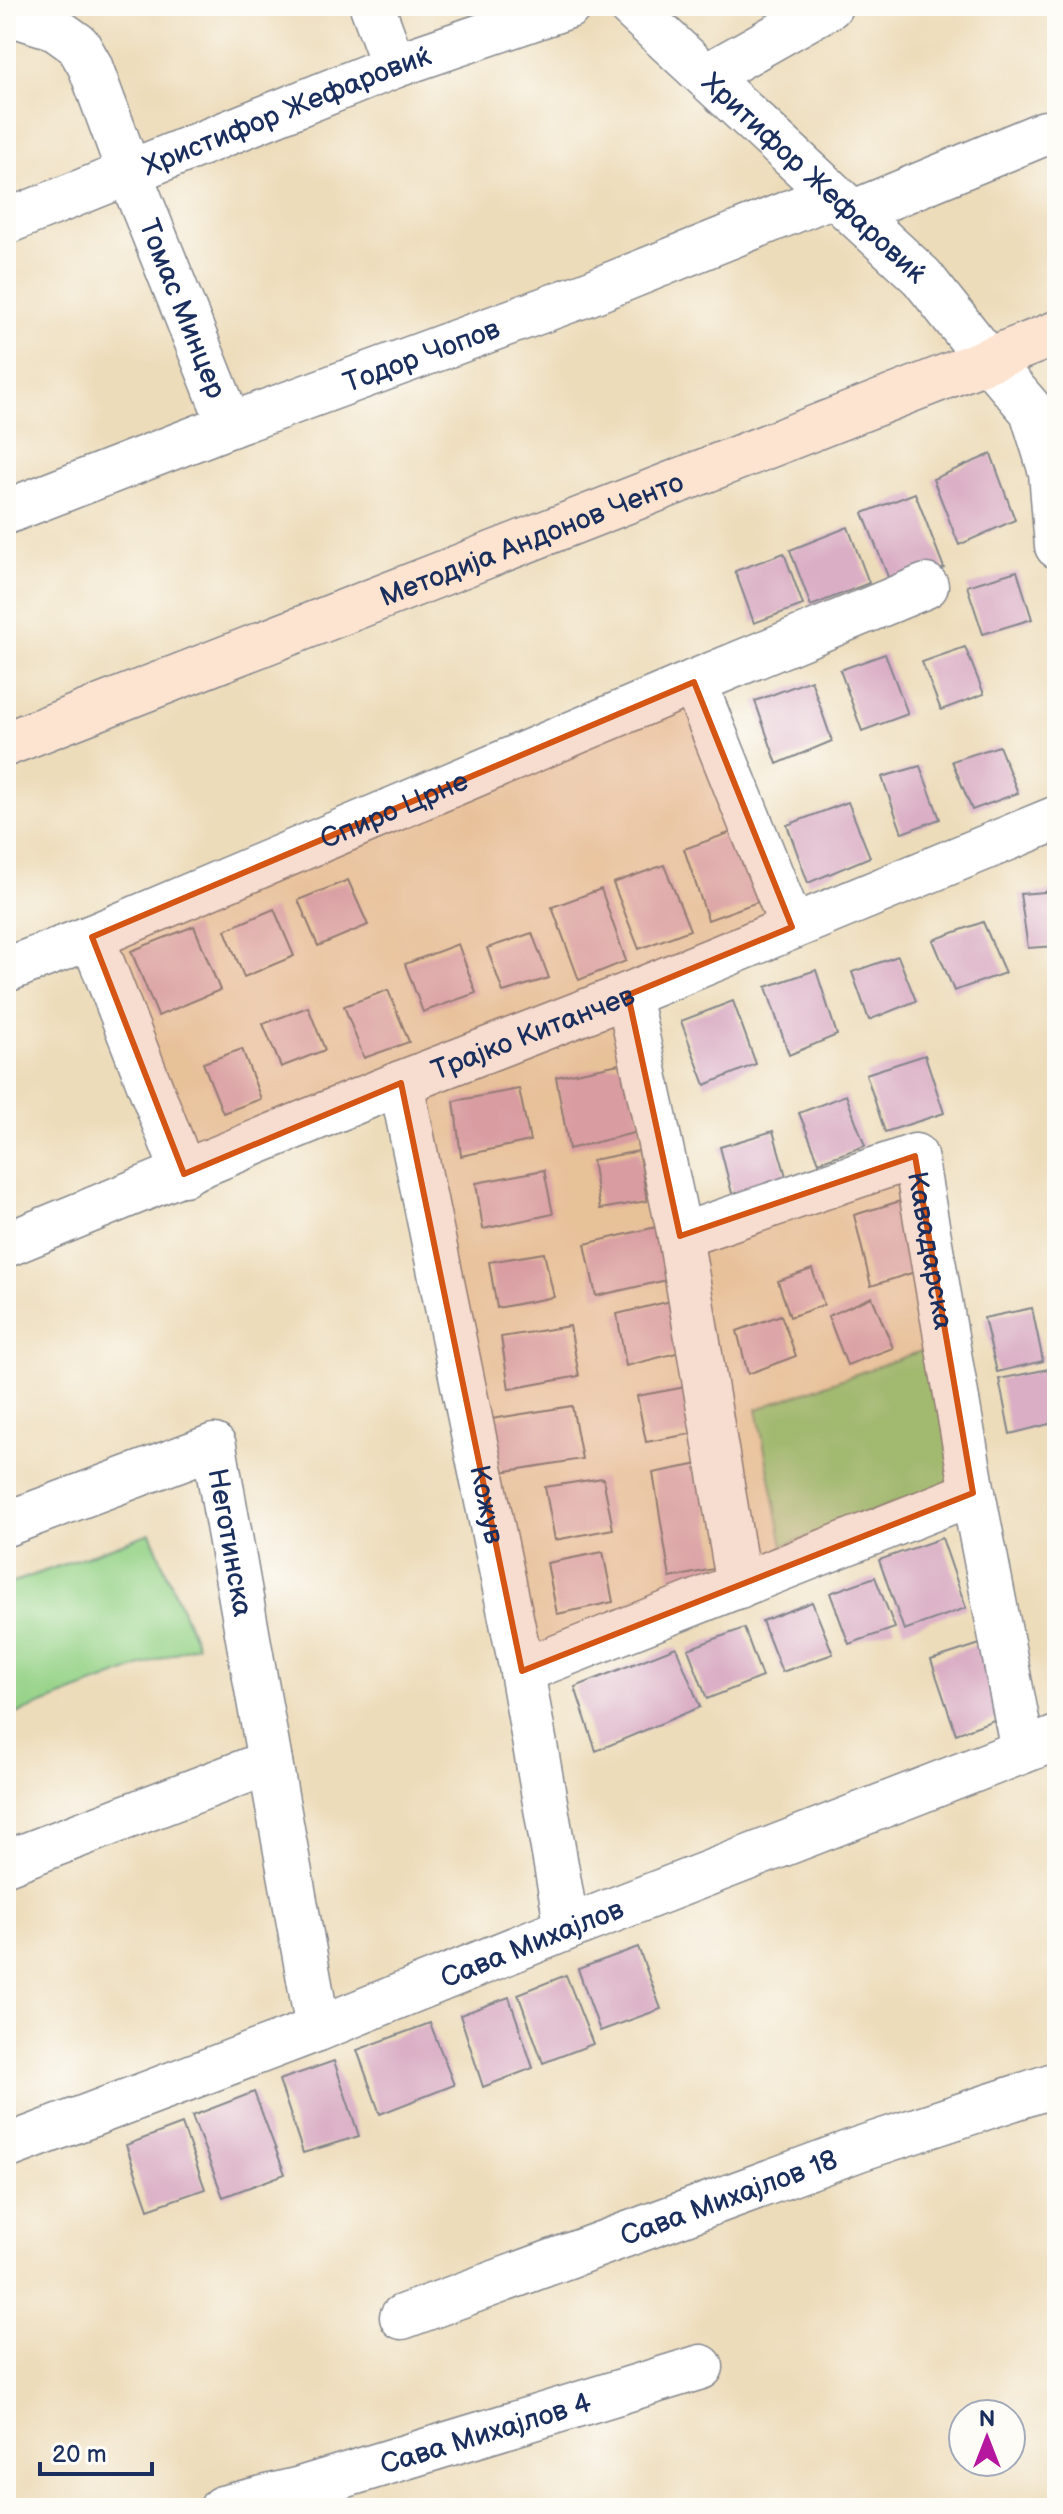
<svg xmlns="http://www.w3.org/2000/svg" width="1063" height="2514" viewBox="0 0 1063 2514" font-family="'Balsamiq Sans',sans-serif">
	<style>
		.green { fill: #96d388; stroke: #588173; stroke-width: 2 }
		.building { fill: #daaec5 }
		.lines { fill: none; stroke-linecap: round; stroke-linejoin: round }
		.street-casing { stroke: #84868c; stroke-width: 47 }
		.secondary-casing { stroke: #84868c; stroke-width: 47 }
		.street { stroke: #fff; stroke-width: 44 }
		.secondary { stroke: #fde4d1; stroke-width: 44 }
		.marked { fill: #d45514; fill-opacity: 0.2; stroke: #d45514; stroke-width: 6; stroke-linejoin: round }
		.labels { text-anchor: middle; stroke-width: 6; stroke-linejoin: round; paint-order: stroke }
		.street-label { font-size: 28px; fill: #1b2f5e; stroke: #fdfcf7 }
	</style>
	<rect width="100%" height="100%" fill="#fdfcf7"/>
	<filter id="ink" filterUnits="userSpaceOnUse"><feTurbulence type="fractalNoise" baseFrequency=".0125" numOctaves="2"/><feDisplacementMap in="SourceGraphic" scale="16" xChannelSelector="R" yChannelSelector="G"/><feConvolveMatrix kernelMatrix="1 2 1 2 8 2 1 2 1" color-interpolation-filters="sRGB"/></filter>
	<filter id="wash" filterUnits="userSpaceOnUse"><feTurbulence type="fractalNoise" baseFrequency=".006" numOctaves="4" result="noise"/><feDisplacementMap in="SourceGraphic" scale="32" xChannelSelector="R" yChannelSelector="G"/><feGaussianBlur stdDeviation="1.8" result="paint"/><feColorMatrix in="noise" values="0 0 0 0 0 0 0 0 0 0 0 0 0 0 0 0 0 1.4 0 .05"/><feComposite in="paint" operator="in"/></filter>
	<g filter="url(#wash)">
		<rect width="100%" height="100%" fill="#eddcba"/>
		<path class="green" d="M938,1345l24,132 -179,69 -26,-137z
			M150,1533l47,112 -181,69 -10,-27v-102z"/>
		<g id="blocks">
			<path class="building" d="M991,454l24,66 -56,25 -26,-66z
				M915,493l29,75 -52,19 -29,-74z
				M848,527l21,56 -58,23 -21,-56z
				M784,553l19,52 -49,18 -19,-52z
				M1017,571l15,48 -49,15 -16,-48z
				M965,647l19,47 -43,16 -19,-48z
				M885,654l23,60 -46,17 -22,-61z
				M811,680l21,61 -55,23 -22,-63z
				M999,746l19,47 -46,17 -20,-49z
				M920,766l20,53 -38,14 -20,-56z
				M848,802l22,55 -62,26 -21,-58z
				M743,828l23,71 -58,21 -24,-71z
				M664,865l26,65 -51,19 -26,-66z
				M348,880l20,45 -50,21 -20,-46z
				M601,889l25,72 -47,19 -27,-73z
				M1057,891v55l-29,2 -8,-54z
				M274,909l20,47 -50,21 -19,-47z
				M983,922l22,51 -51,18 -21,-51z
				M194,926l26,64 -62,26 -27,-65z
				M532,933l17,45 -46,14 -16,-44z
				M458,944l18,49 -53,19 -18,-48z
				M898,956l18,45 -47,19 -17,-48z
				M816,970l21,65 -48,20 -23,-68z
				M388,990l21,52 -45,16 -20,-52z
				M733,1001l23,63 -51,21 -24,-64z
				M308,1007l17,43 -44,17 -18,-43z
				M242,1049l19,50 -38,14 -20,-50z
				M925,1055l19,58 -59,19 -19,-58z
				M629,1062l13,69 -73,18 -13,-72z
				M519,1089l11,52 -69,15 -7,-55z
				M846,1095l19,51 -46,16 -20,-49z
				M773,1131l15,52 -54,18 -14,-54z
				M639,1151l8,50 -47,8 -8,-49z
				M544,1170l9,44 -70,15 -7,-46z
				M907,1199l17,70 -53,17 -17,-71z
				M656,1227l11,53 -71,16 -11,-52z
				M544,1253l10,44 -57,11 -8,-46z
				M812,1269l12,36 -34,12 -12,-36z
				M872,1297l21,51 -46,17 -19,-49z
				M679,1299l9,51 -62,16 -9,-52z
				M1032,1308l11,53 -46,11 -13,-54z
				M781,1315l15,41 -48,18 -11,-43z
				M570,1326l9,50 -70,13 -8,-52z
				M1049,1369l8,53 -47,12 -11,-55z
				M686,1387l10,46 -50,9 -9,-46z
				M572,1406l10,53 -81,13 -10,-53z
				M699,1464l19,104 -48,10 -17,-105z
				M603,1478l10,51 -58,11 -10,-53z
				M942,1538l24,70 -62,22 -25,-70z
				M603,1552l10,50 -56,12 -10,-51z
				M875,1577l20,51 -46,16 -19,-51z
				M812,1602l21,52 -51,18 -20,-51z
				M744,1628l18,49 -55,22 -19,-50z
				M980,1644l25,72 -49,18 -25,-74z
				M676,1647l24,60 -104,44 -21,-64z
				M638,1947l23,62 -61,22 -22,-62z
				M566,1975l27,69 -50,19 -25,-69z
				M509,1997l24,71 -50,19 -23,-72z
				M430,2023l24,62 -74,29 -23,-64z
				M334,2061l25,75 -56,17 -24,-73z
				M254,2092l31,82 -62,23 -31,-81z
				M182,2124l23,65 -57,20 -22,-64z"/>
		</g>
	</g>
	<g filter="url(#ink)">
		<use href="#blocks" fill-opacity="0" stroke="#84868c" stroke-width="2"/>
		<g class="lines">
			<g class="street-casing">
				<g id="street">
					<path d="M372,6l22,60"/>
					<path id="s1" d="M630,6l292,271 66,83 44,51 19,61 6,74"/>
					<path id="s2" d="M6,12l47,15 25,18 12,21 39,106 101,253"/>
					<path d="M706,76l124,-70"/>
					<path d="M854,212l191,-79"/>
					<path id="s3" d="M6,222l388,-156 175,-60"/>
					<path id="s4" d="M6,512l224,-87 357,-131 246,-99"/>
					<path d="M694,682l98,245"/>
					<path d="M92,937l92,237"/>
					<path id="s5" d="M6,970l86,-33 602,-255 232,-96"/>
					<path d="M628,995l52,241 59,350"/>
					<path id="s6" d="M401,1083l121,588 45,257"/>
					<path id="s7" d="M680,1236l235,-80 58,337 50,258"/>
					<path id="s8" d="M6,1245l395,-162 227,-88 429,-177"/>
					<path id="s9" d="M6,1524l208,-78 56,316"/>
					<path d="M522,1671l451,-178"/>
					<path d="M6,1863l264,-101 48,267"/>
					<path id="s10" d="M6,2147l312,-118 249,-101 490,-190"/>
					<path id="s11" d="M402,2317l457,-168 198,-65"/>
					<path id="s12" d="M222,2508l78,-19 401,-122"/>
				</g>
			</g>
			<g class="secondary-casing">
				<g id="secondary">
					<path id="s13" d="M6,744l1051,-411"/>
				</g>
			</g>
			<use href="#street" class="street"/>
			<use href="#secondary" class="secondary"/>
		</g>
	</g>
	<path class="marked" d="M694,682l98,245 -164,68 52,241 235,-80 58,337 -451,178 -121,-588 -217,91 -92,-237z"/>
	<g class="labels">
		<g class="street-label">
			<text dy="10" stroke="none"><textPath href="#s3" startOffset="302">Христифор Жефаровиќ</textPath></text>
			<text dy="10" stroke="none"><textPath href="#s1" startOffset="252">Хритифор Жефаровиќ</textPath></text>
			<text dy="10" stroke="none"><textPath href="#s2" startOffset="364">Томас Минцер</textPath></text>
			<text dy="10" stroke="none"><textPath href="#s4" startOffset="444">Тодор Чопов</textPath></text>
			<text dy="10" stroke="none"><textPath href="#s13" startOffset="564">Методија Андонов Ченто</textPath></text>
			<text dy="10" stroke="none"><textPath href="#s5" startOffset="420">Спиро Црне</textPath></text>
			<text dy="10" stroke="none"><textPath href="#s8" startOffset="568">Трајко Китанчев</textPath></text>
			<text dy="10" stroke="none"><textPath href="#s7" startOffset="344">Кавадарска</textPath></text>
			<text dy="10" stroke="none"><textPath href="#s6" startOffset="430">Кожув</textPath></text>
			<text dy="10" stroke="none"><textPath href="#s9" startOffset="320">Неготинска</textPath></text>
			<text dy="10" stroke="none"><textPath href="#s10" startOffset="564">Сава Михајлов</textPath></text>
			<text dy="10" stroke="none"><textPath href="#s11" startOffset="348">Сава Михајлов 18</textPath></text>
			<text dy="10" stroke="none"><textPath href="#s12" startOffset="274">Сава Михајлов 4</textPath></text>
		</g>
	</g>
	<rect width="1063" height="2514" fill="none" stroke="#fdfcf7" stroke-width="32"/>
	<g transform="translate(987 2438)"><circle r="38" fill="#fdfcf7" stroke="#a3aaba" stroke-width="2"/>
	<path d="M0-6L14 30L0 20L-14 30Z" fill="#b5179e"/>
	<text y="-12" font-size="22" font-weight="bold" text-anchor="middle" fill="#1b2f5e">N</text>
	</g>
	<path d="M40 2462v12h112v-12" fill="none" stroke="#1b2f5e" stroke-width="4"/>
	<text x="52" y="2462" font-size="24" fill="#1b2f5e" stroke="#fdfcf7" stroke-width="6" paint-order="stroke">20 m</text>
</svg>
